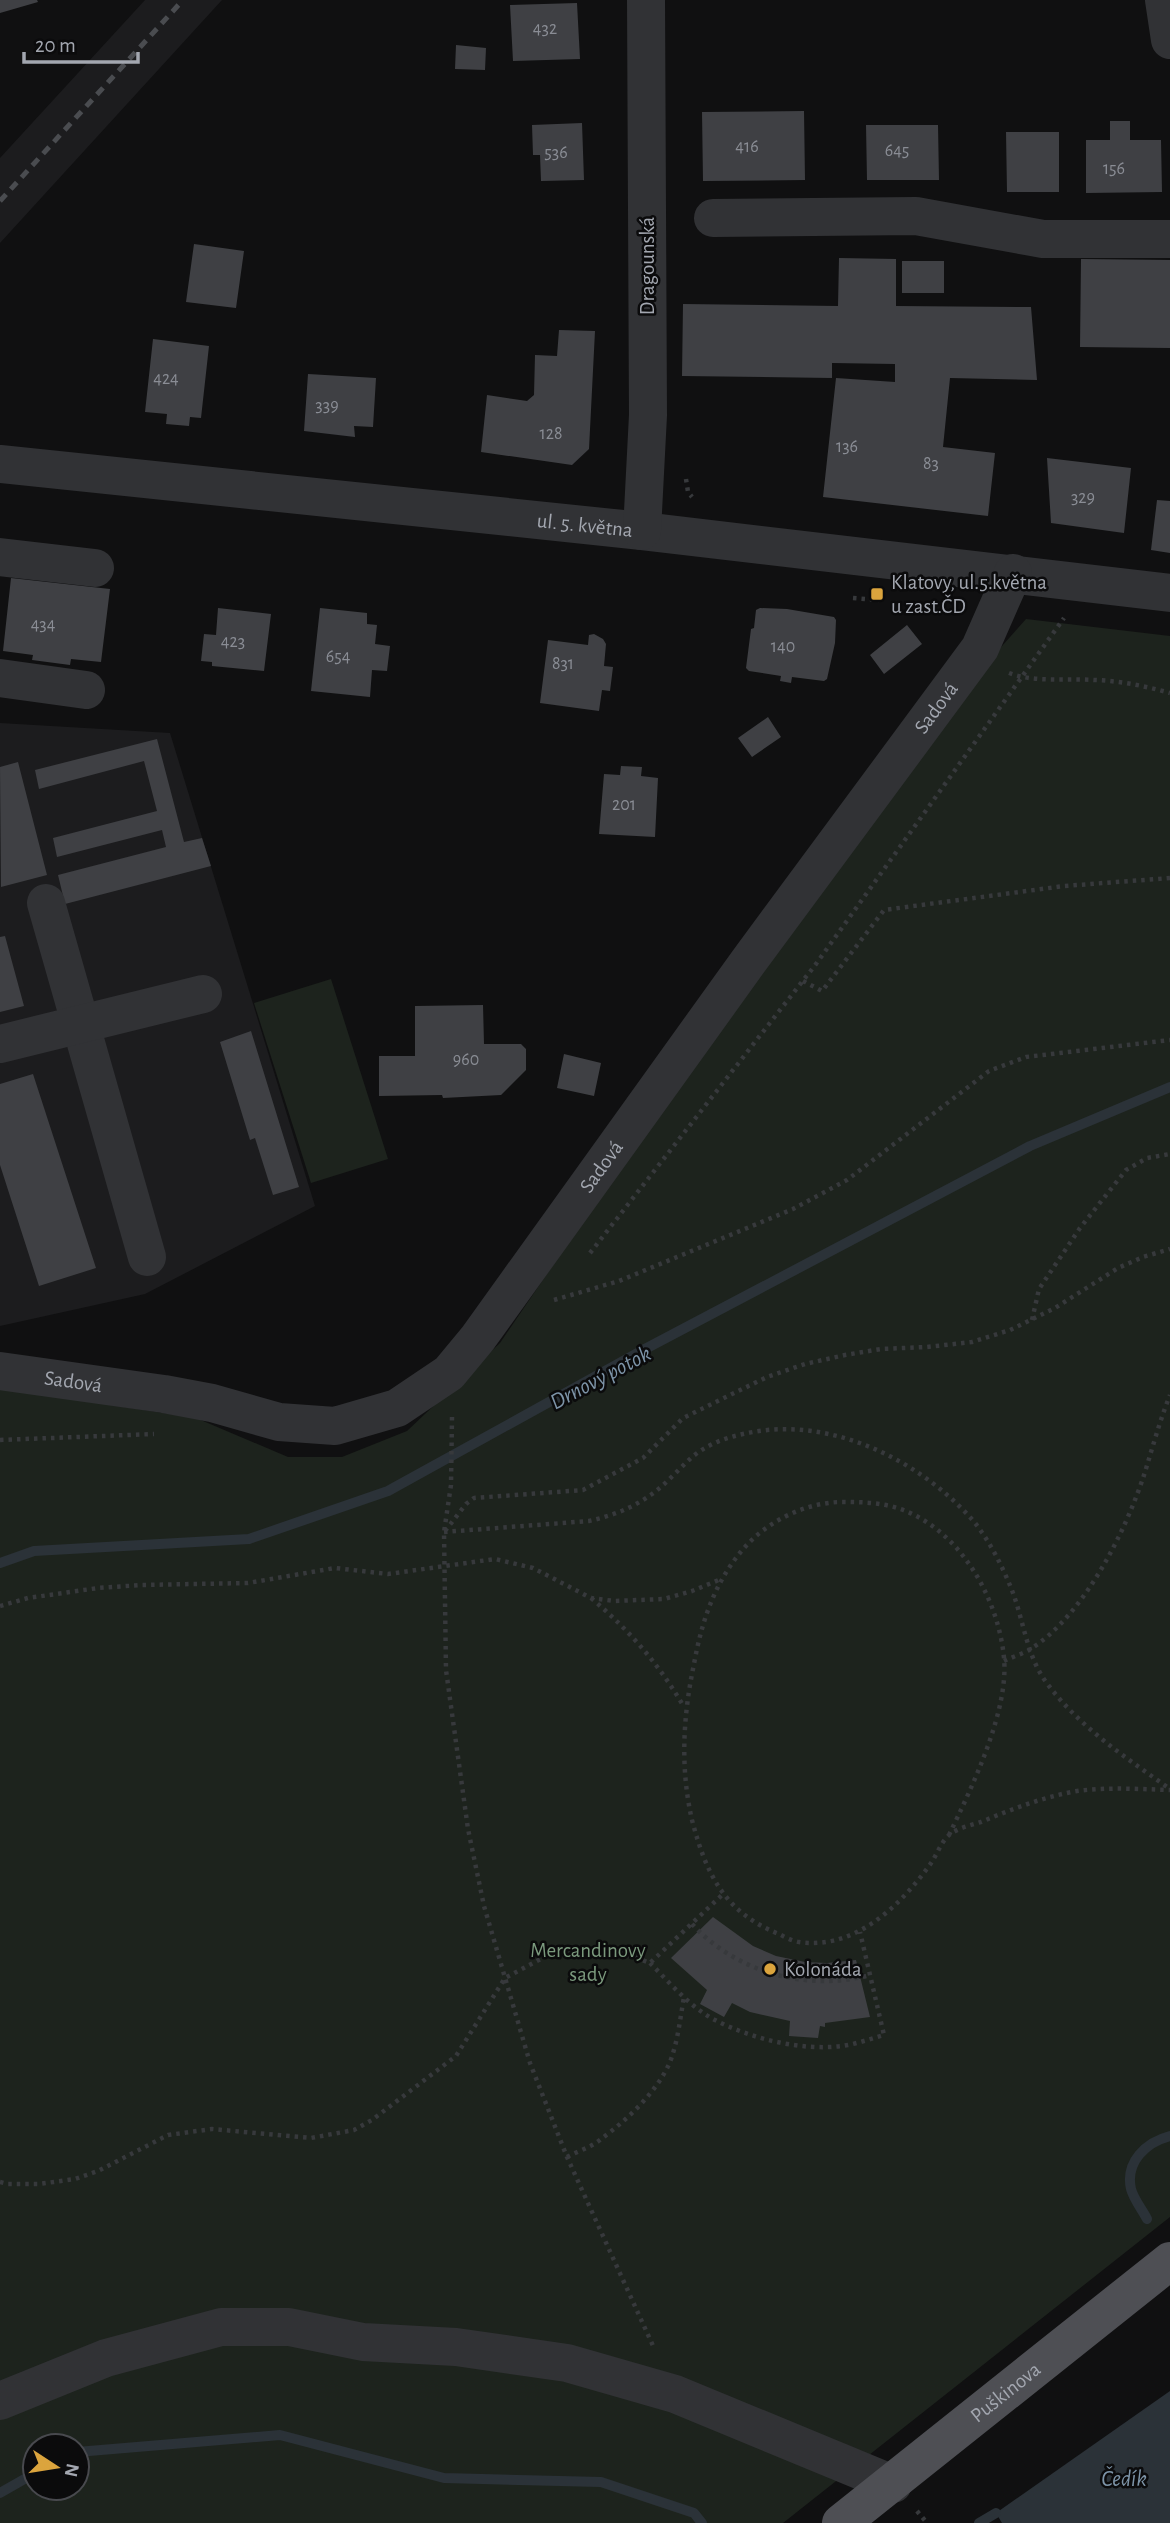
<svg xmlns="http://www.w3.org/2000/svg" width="1170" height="2523" viewBox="0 0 1170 2523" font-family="'Alegreya Sans',sans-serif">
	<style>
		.built { fill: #1c1c1e }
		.green { fill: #1d231d; fill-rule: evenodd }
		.water { fill: #2b3238 }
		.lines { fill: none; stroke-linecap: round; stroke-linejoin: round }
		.stream { stroke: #2b3238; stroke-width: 10 }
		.building { fill: #3f4044 }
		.path { stroke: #37393c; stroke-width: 4.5; stroke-dasharray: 3.5 5; stroke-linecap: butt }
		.minor { stroke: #313235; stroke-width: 38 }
		.major { stroke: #4e4f54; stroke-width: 38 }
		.rail { stroke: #4a4c50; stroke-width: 5; stroke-dasharray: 9 7; stroke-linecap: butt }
		.poi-dot { fill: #dba43d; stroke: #0b0b0c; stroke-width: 2.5 }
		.labels { text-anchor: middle; stroke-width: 5; stroke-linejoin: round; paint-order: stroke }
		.number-label { font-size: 18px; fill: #8a8d95 }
		.street-label { font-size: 21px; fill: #a3a7b0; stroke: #0b0b0c }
		.poi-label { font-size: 21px; fill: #a3a7b0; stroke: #0b0b0c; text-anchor: start }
		.park-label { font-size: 21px; fill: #7b997d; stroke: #0b0b0c }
		.water-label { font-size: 23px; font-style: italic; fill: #7d94a8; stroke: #0b0b0c }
	</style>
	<rect width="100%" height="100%" fill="#101011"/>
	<path class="built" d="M145,0h77l-222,243v-85z
		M0,723l170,10 145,473 -170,88 -145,32z"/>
	<path class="green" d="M1026,619l144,17v1581l-387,306h-783v-1135l196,30 92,39h54l65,-26 93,-88 240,-353 231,-309zM35,2446h42v42h-42z
		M331,979l57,180 -77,24 -57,-180z"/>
	<path class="water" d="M1170,2391v132h-168l-6,-10z"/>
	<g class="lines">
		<path class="stream" d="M0,1563l34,-12 215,-12 139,-48 257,-142 385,-203 140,-59
			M1147,2219c-5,-10 -13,-19 -16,-30 -6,-27 15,-47 39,-53
			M77,2452l203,-17 164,43 157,4 93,31 8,10
			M0,2493l35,-20
			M979,2523l17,-10"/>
	</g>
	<path class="building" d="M0,0h37l1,2 -38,11z
		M577,3l3,56 -67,2 -3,-56z
		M456,45l30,3 -1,22 -30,-1z
		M804,111l1,69 -102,1 -1,-69z
		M1110,121h20v19h31l1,52 -76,1v-53h24z
		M582,123l2,57 -43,1 -1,-26h-7l-1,-30z
		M866,125h72l1,55h-72z
		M1006,132h53v60h-52z
		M194,244l50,7 -8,57 -50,-6z
		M839,258l57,1v47l135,1 6,73 -87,-2 -7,69 52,6 -7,63 -165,-19 13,-119 59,4v-18l-63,-1v15l-150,-2 1,-72 155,2z
		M1081,259l89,1v88l-90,-1z
		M902,261h42v32h-42z
		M559,330l36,1 -6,118 -17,16 -91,-13 6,-57 40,6 7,-6 1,-40 22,1z
		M153,339l56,7 -8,72 -11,-1 -1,9 -23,-2 1,-10 -22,-2z
		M308,374l68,4 -3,49 -19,-1 1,11 -51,-6z
		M1047,458l84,10 -7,65 -73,-10z
		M1157,500l13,1v52l-19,-3z
		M11,578l99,11 -9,73 -30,-3 -1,6 -38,-5 1,-5 -30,-4z
		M218,608l53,6 -7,57 -52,-5v-4l-11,-1 3,-27 12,1z
		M320,608l47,5v11l10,1 -2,19 15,2 -3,25 -15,-1 -2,27 -59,-6z
		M760,608l27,1 47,8 2,3 -1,23 -8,36 -3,2 -32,-4 -1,6 -11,-2 1,-5 -32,-5 -3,-3 5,-39 3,-1 2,-18z
		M907,625l15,19 -38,30 -14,-19z
		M594,634l9,5 3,5 -2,22 9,1 -3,24 -8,-1 -3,21 -59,-8 8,-63 40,5 1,-10z
		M768,717l13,20 -29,20 -14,-19z
		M157,739l27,103 18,-4 9,28 -146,38 -7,-29 108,-28 -4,-17 -105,27 -4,-19 104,-27 -13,-50 -105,28 -4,-19z
		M18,762l29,113 -46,12 -1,-120z
		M621,766l21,1 -1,9 17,2 -3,59 -56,-3 5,-60 16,1z
		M5,936l19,70 -24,6v-75z
		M483,1005l1,39h37l5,5v21l-25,25 -58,3 -1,-3 -63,1v-40h36v-50z
		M251,1031l48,156 -26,8 -18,-57 -5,2 -30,-98z
		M564,1054l37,9 -7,33 -37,-8z
		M33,1074l63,194 -57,18 -39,-121v-81z
		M713,1917l40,29 23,10 29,6 22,1 29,-3 14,57 -45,6v4l-5,-1 -2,12 -29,-2 1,-15 -40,-9 -18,-9 -8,14 -24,-13 7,-14 -36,-32z"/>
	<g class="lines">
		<path class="path" d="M686,479l2,13 4,5
			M853,598l26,2
			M1009,673c26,10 58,5 86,7 26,1 50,6 75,13
			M803,981l19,10 62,-81 180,-24 106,-8
			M590,1253l226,-289 248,-346
			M554,1300l65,-19 174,-72 54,-29 142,-109 37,-14 144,-17
			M1032,1320l7,-31 41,-61 46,-58 21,-12 23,-4
			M452,1417l-1,68 -7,47 2,138 22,159 16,77 46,157 37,94 87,191
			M0,1440l154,-6
			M445,1531l21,-27 8,-6 109,-8 60,-32 40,-40 84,-41 38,-13 40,-9 36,-6 46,-2 45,-5 38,-12 45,-22 63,-40 25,-11 27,-8
			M444,1532l145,-11c22,-5 44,-13 63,-27 14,-10 26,-24 39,-36 16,-14 36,-21 57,-25 80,-17 167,25 220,82 19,20 35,52 45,78 11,30 14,63 33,89 33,45 79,75 124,107
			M591,1598c38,32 68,66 93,109
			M0,1606l28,-8 70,-10 44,-3 106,-2 87,-15 53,6 107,-15 38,9 58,30 23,3 50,-2 28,-8 29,-12
			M1004,1661c8,-4 18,-7 25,-11 55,-34 97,-119 116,-178 8,-26 15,-52 25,-77
			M949,1835c23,-48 60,-124 55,-177 -6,-64 -49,-136 -114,-152 -17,-4 -33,-4 -50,-4 -35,1 -72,19 -95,45 -30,34 -43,73 -51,117 -11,52 -14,104 -2,156 14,54 33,93 87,114 6,3 13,7 20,8 55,8 100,-35 130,-76 7,-9 11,-22 19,-30 7,-7 23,-11 33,-14 31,-13 62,-25 96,-31 30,-4 62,-2 93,-1
			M692,1924c44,48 114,68 178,51
			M650,1963c20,20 40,44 65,57 37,19 86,31 127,26 14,-2 28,-7 42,-11l-24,-103
			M567,2157c11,-6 25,-10 34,-18 26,-19 56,-47 69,-77 8,-21 10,-43 14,-65
			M0,2182l8,2h31l36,-5 23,-8 70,-36 44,-6 99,9 43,-8 18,-10 84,-64 49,-78 47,-25 21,-4 41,1 36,13 72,-68
			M917,2511l10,12"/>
		<g class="minor">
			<path d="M1164,0l6,40"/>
			<path d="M713,218l203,-2 127,23h127"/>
			<path id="s1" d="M0,464l642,67 528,62"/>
			<path d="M642,531l6,-116 -2,-415"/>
			<path d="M0,557l95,11"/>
			<path d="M0,678l86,12"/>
			<path d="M46,903l101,354"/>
			<path d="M0,1044l203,-50"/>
			<path id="s2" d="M0,1371l164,23 48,9 67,19 56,4 62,-18 52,-35 29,-35 270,-376 232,-314 33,-75"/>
			<path d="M0,2401l106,-43 115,-31h68l74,15 93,5 111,16 108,31 218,90"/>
		</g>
		<path class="major" id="s3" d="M841,2523l329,-262"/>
		<path class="rail" d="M0,201l183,-201"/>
	</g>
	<g class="poi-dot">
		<rect x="870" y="587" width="14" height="14" rx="3.5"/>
		<circle cx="770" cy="1969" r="7"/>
	</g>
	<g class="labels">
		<g class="number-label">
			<text x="545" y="34">432</text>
			<text x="747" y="152">416</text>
			<text x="897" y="156">645</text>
			<text x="556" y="158">536</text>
			<text x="1114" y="174">156</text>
			<text x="166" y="384">424</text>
			<text x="327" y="411">339</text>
			<text x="551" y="439">128</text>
			<text x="847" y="452">136</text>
			<text x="931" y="469">83</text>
			<text x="1083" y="503">329</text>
			<text x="43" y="630">434</text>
			<text x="233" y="647">423</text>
			<text x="783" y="652">140</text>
			<text x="338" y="662">654</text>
			<text x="563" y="669">831</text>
			<text x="624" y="810">201</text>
			<text x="466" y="1065">960</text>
		</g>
		<g class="street-label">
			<text transform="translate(647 266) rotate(-90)" y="7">Dragounská</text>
			<text dy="7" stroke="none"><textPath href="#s1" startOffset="588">ul. 5. května</textPath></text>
			<text dy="7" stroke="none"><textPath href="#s2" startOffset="1292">Sadová</textPath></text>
			<text dy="7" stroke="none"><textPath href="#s2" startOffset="724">Sadová</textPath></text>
			<text dy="7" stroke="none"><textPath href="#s2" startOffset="74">Sadová</textPath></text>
			<text dy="7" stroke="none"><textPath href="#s3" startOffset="210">Puškinova</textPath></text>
		</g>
		<g class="poi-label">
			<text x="891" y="589">Klatovy, ul.5.května<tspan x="891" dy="24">u zast.ČD</tspan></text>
			<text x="784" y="1976">Kolonáda</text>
		</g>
		<g class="park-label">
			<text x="588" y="1957">Mercandinovy<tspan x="588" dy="24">sady</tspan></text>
		</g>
		<g class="water-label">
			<text transform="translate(600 1377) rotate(-28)" y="8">Drnový potok</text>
			<text x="1124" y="2486">Čedík</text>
		</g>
	</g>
	<g transform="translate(56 2467) rotate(102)"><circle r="33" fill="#0b0b0c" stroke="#48494e" stroke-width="2"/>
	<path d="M0-5L12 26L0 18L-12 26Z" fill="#dba43d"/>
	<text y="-10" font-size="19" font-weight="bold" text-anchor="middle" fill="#a3a7b0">N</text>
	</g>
	<path d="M24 52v10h114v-10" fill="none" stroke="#a3a7b0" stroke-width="3.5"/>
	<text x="35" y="52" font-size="21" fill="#a3a7b0" stroke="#0b0b0c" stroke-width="5" paint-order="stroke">20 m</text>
</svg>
